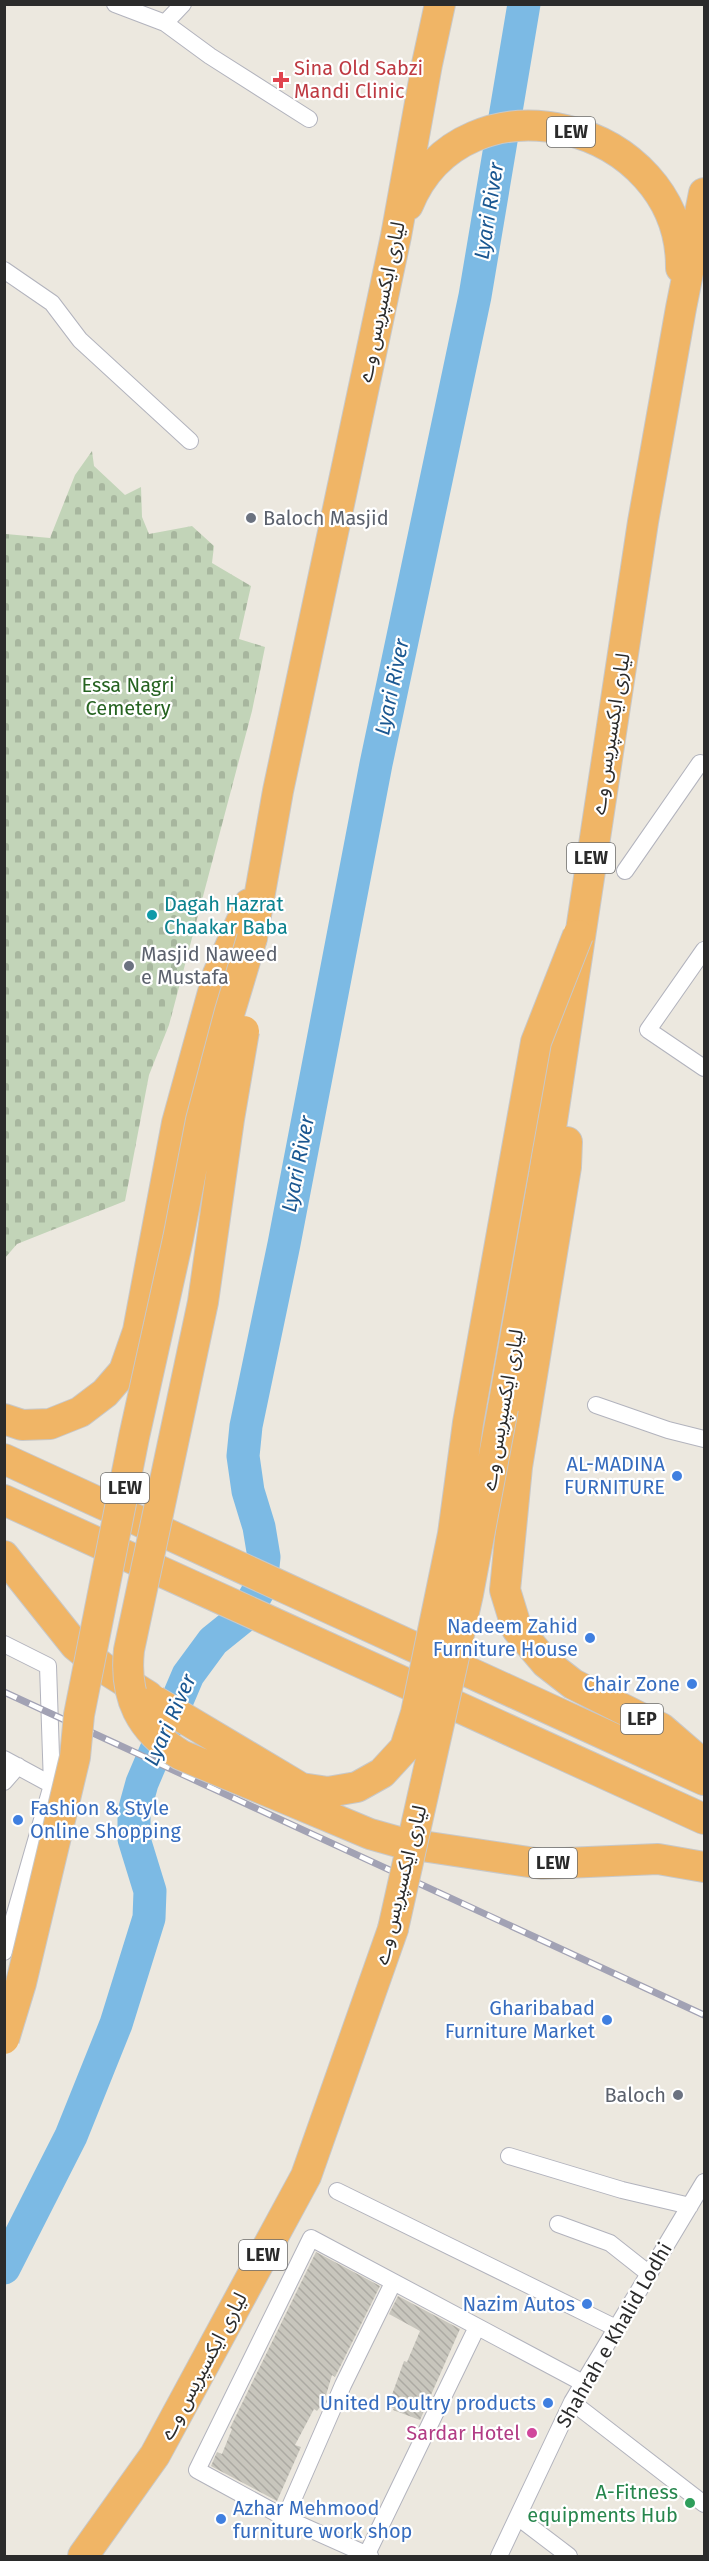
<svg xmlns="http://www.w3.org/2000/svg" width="709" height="2561" viewBox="0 0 709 2561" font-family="'Fira Sans','Noto Sans Arabic',sans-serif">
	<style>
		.cemetery { fill: url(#cemetery-stones) }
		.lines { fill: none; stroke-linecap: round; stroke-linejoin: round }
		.river { stroke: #7cbae4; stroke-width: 33 }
		.building { fill: url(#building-back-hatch) }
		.street-casing { stroke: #b2b3bd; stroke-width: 18 }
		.highway-casing { stroke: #c8c8c8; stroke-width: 32 }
		.street { stroke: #fff; stroke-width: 16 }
		.highway { stroke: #f0b566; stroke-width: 30 }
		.rail-casing { stroke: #a2a2b4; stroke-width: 7 }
		.rail { stroke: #fff; stroke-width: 4.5; stroke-dasharray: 14; stroke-linecap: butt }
		.highway-bridge-casing { stroke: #c8c8c8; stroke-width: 32; stroke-linecap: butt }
		.highway-bridge { stroke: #f0b566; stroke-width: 30 }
		.health-dot { fill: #e0444e; stroke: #fff; stroke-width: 2 }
		.worship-dot { fill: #6b7280; stroke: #fff; stroke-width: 2 }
		.culture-dot { fill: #0f9aa8; stroke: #fff; stroke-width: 2 }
		.shop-dot { fill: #3f7fe0; stroke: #fff; stroke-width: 2 }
		.hotel-dot { fill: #d1479c; stroke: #fff; stroke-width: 2 }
		.leisure-dot { fill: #2e9e5b; stroke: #fff; stroke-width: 2 }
		.labels { text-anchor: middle; stroke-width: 4.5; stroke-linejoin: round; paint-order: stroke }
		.shield { fill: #fff; stroke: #6b6b6b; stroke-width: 1.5 }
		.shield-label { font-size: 18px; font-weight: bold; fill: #2b2b2b }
		.health-label { font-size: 20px; fill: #be3a42; stroke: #fff; text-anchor: start }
		.street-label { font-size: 20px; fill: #2b2b2b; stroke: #fff }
		.worship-label { font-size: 20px; fill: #5b616d; stroke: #fff; text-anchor: start }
		.park-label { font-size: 20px; fill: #266321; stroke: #fff }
		.culture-label { font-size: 20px; fill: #0d838f; stroke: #fff; text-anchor: start }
		.shop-label { font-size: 20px; fill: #366cbe; stroke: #fff; text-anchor: end }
		.hotel-label { font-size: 20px; fill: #b23c85; stroke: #fff; text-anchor: end }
		.leisure-label { font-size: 20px; fill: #27864d; stroke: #fff; text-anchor: end }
		.water-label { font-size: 21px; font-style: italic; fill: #1a5791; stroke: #fff }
	</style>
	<defs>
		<pattern id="cemetery-stones" width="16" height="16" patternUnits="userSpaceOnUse" patternTransform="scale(1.5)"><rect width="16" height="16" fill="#c2d4b8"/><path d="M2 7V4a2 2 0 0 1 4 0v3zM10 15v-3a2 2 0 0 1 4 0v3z" fill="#a7b69e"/></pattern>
		<pattern id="building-back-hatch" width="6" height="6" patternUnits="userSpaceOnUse" patternTransform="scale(1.5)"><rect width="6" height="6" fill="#c8c6bd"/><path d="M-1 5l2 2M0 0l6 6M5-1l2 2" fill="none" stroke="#acaaa3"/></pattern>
	</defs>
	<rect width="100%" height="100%" fill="#ece8df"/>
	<path class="cemetery" d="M92,451l2,15 31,29 16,-8 1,30 7,17 43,-8 22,20 -2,17 39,23 -12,53 26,8 -13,64 -83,314 -20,50 -24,126 -108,43 -12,14v-726l1,2 44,4 25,-63z"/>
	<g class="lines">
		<path class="river" d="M4,2268l67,-132 45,-112 33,-106 1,-27 -16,-52v-27l8,-29 46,-108 25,-34 31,-25 17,-30 3,-29 -5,-30 -11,-36 -5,-35 3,-30 38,-182 92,-480 99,-468 49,-292"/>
	</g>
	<path class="building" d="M316,2252l64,34 -45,91 -3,-2 -8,27 -7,9 -3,-2 -19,36 6,2 -24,54 -66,-35 6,-14 5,2 10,-25 -2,-1z
		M398,2296l62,33 -40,91 -27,-10 1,-2 -6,-2 16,-45 3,1 13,-31 -31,-17z"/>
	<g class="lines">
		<g class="street-casing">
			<path id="street" d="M115,4l50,19 45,33 99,63
				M165,23l18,-19
				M4,270l48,33 28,37 110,101
				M625,871l75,-108
				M704,950l-56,80 56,38
				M596,1405l72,25 36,9
				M4,1644l44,22 4,119 -48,167
				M4,1759l48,26
				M4,1782l14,-16
				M509,2156l113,34 68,16
				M337,2191l279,137
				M558,2224l52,19 38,30
				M572,2402l132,102
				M285,2518l58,-133 50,-102
				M519,2518l50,38
				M367,2554l110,-227
				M370,2556l-85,-38 -88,-48 114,-232 272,145
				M499,2556l73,-154 132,-220"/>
		</g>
		<g class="highway-casing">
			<path id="highway" d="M408,205c56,-137 274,-84 273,63
				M252,938l26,-147 118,-555 31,-172 13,-60
				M567,1142l-1,25 -49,300 -12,123 12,39 29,34 27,21 88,44 43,37
				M503,1408l41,-234 99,-652 38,-214 23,-115
				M4,1419l18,6 28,-1 30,-12 25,-19 19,-22 14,-40 39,-208 41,-149 31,-70
				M4,1459l700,321
				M4,1500l700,319
				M4,1556l71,89 27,22 46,29
				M402,1843l140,21 116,-5 46,8
				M83,2556l72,-101 151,-279 87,-247"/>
		</g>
		<use href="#street" class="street"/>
		<use href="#highway" class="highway"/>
		<g class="rail-casing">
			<path id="rail" d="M4,1692l700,323"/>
		</g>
		<use href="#rail" class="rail"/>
		<g class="highway-bridge-casing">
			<path id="highway-bridge" d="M244,1031l-15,88 -26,183 -74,348c-5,47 11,80 52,105l189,79 32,9
				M155,1701l146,87 27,4 29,-5 25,-14 23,-25 11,-35 37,-179 15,-111 68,-381 42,-107
				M393,1929l75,-335 35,-186
				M4,2039l17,-56 54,-226 4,-42 55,-278 44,-198 23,-119 29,-109 22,-73"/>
		</g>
		<use href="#highway-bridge" class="highway-bridge"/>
	</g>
	<path class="health-dot" d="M278 71h6v6h6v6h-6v6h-6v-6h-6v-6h6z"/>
	<g class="worship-dot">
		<circle cx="251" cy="518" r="6"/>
		<circle cx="129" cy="966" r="6"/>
		<circle cx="678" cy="2095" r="6"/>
	</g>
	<circle class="culture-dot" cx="152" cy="915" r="6"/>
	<g class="shop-dot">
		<circle cx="677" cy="1476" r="6"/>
		<circle cx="590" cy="1638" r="6"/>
		<circle cx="692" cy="1684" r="6"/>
		<circle cx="18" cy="1820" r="6"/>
		<circle cx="607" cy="2020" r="6"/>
		<circle cx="587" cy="2304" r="6"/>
		<circle cx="548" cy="2403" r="6"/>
		<circle cx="221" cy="2519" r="6"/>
	</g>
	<circle class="hotel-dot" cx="532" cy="2433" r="6"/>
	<circle class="leisure-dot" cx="690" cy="2503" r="6"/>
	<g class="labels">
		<g class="shield">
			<rect x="547" y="117" width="48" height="30" rx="4.5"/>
			<rect x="567" y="843" width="48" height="30" rx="4.5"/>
			<rect x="101" y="1473" width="48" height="30" rx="4.5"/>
			<rect x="621" y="1704" width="42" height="30" rx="4.5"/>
			<rect x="529" y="1848" width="48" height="30" rx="4.5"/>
			<rect x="239" y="2240" width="48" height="30" rx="4.5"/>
		</g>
		<g class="shield-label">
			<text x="571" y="138">LEW</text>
			<text x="591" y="864">LEW</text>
			<text x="125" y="1494">LEW</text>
			<text x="642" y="1725">LEP</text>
			<text x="553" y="1869">LEW</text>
			<text x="263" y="2261">LEW</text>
		</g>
		<g class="health-label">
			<text x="294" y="75">Sina Old Sabzi<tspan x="294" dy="23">Mandi Clinic</tspan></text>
		</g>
		<g class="street-label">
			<text transform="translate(381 302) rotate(-78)" y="7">لیاری ایکسپریس وے</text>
			<text transform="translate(610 734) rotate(-81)" y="7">لیاری ایکسپریس وے</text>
			<text transform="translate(502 1410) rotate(-80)" y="7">لیاری ایکسپریس وے</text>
			<text transform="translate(400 1885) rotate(-76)" y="7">لیاری ایکسپریس وے</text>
			<text transform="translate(614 2335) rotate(-60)" y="7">Shahrah e Khalid Lodhi</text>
			<text transform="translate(203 2366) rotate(-62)" y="7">لیاری ایکسپریس وے</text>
		</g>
		<g class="worship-label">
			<text x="263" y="525">Baloch Masjid</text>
			<text x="141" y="961">Masjid Naweed<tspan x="141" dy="23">e Mustafa</tspan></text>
			<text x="666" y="2102" text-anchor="end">Baloch</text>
		</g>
		<g class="park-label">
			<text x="128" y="692">Essa Nagri<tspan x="128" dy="23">Cemetery</tspan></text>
		</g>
		<g class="culture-label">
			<text x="164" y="911">Dagah Hazrat<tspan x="164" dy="23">Chaakar Baba</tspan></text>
		</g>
		<g class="shop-label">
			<text x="665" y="1471">AL-MADINA<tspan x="665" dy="23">FURNITURE</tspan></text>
			<text x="578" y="1633">Nadeem Zahid<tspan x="578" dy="23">Furniture House</tspan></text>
			<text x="680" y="1691">Chair Zone</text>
			<text x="30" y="1815" text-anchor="start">Fashion &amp; Style<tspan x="30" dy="23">Online Shopping</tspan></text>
			<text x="595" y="2015">Gharibabad<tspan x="595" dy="23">Furniture Market</tspan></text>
			<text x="575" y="2311">Nazim Autos</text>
			<text x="536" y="2410">United Poultry products</text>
			<text x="233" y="2515" text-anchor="start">Azhar Mehmood<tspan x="233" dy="23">furniture work shop</tspan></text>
		</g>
		<g class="hotel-label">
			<text x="520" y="2440">Sardar Hotel</text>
		</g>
		<g class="leisure-label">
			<text x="678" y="2499">A-Fitness<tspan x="678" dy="23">equipments Hub</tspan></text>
		</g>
		<g class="water-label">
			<text transform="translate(489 211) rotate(-81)" y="7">Lyari River</text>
			<text transform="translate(392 687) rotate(-78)" y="7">Lyari River</text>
			<text transform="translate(298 1164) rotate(-79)" y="7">Lyari River</text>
			<text transform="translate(170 1720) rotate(-66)" y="7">Lyari River</text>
		</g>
	</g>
	<rect width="709" height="2561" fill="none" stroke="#2b2b2b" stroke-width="12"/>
</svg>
